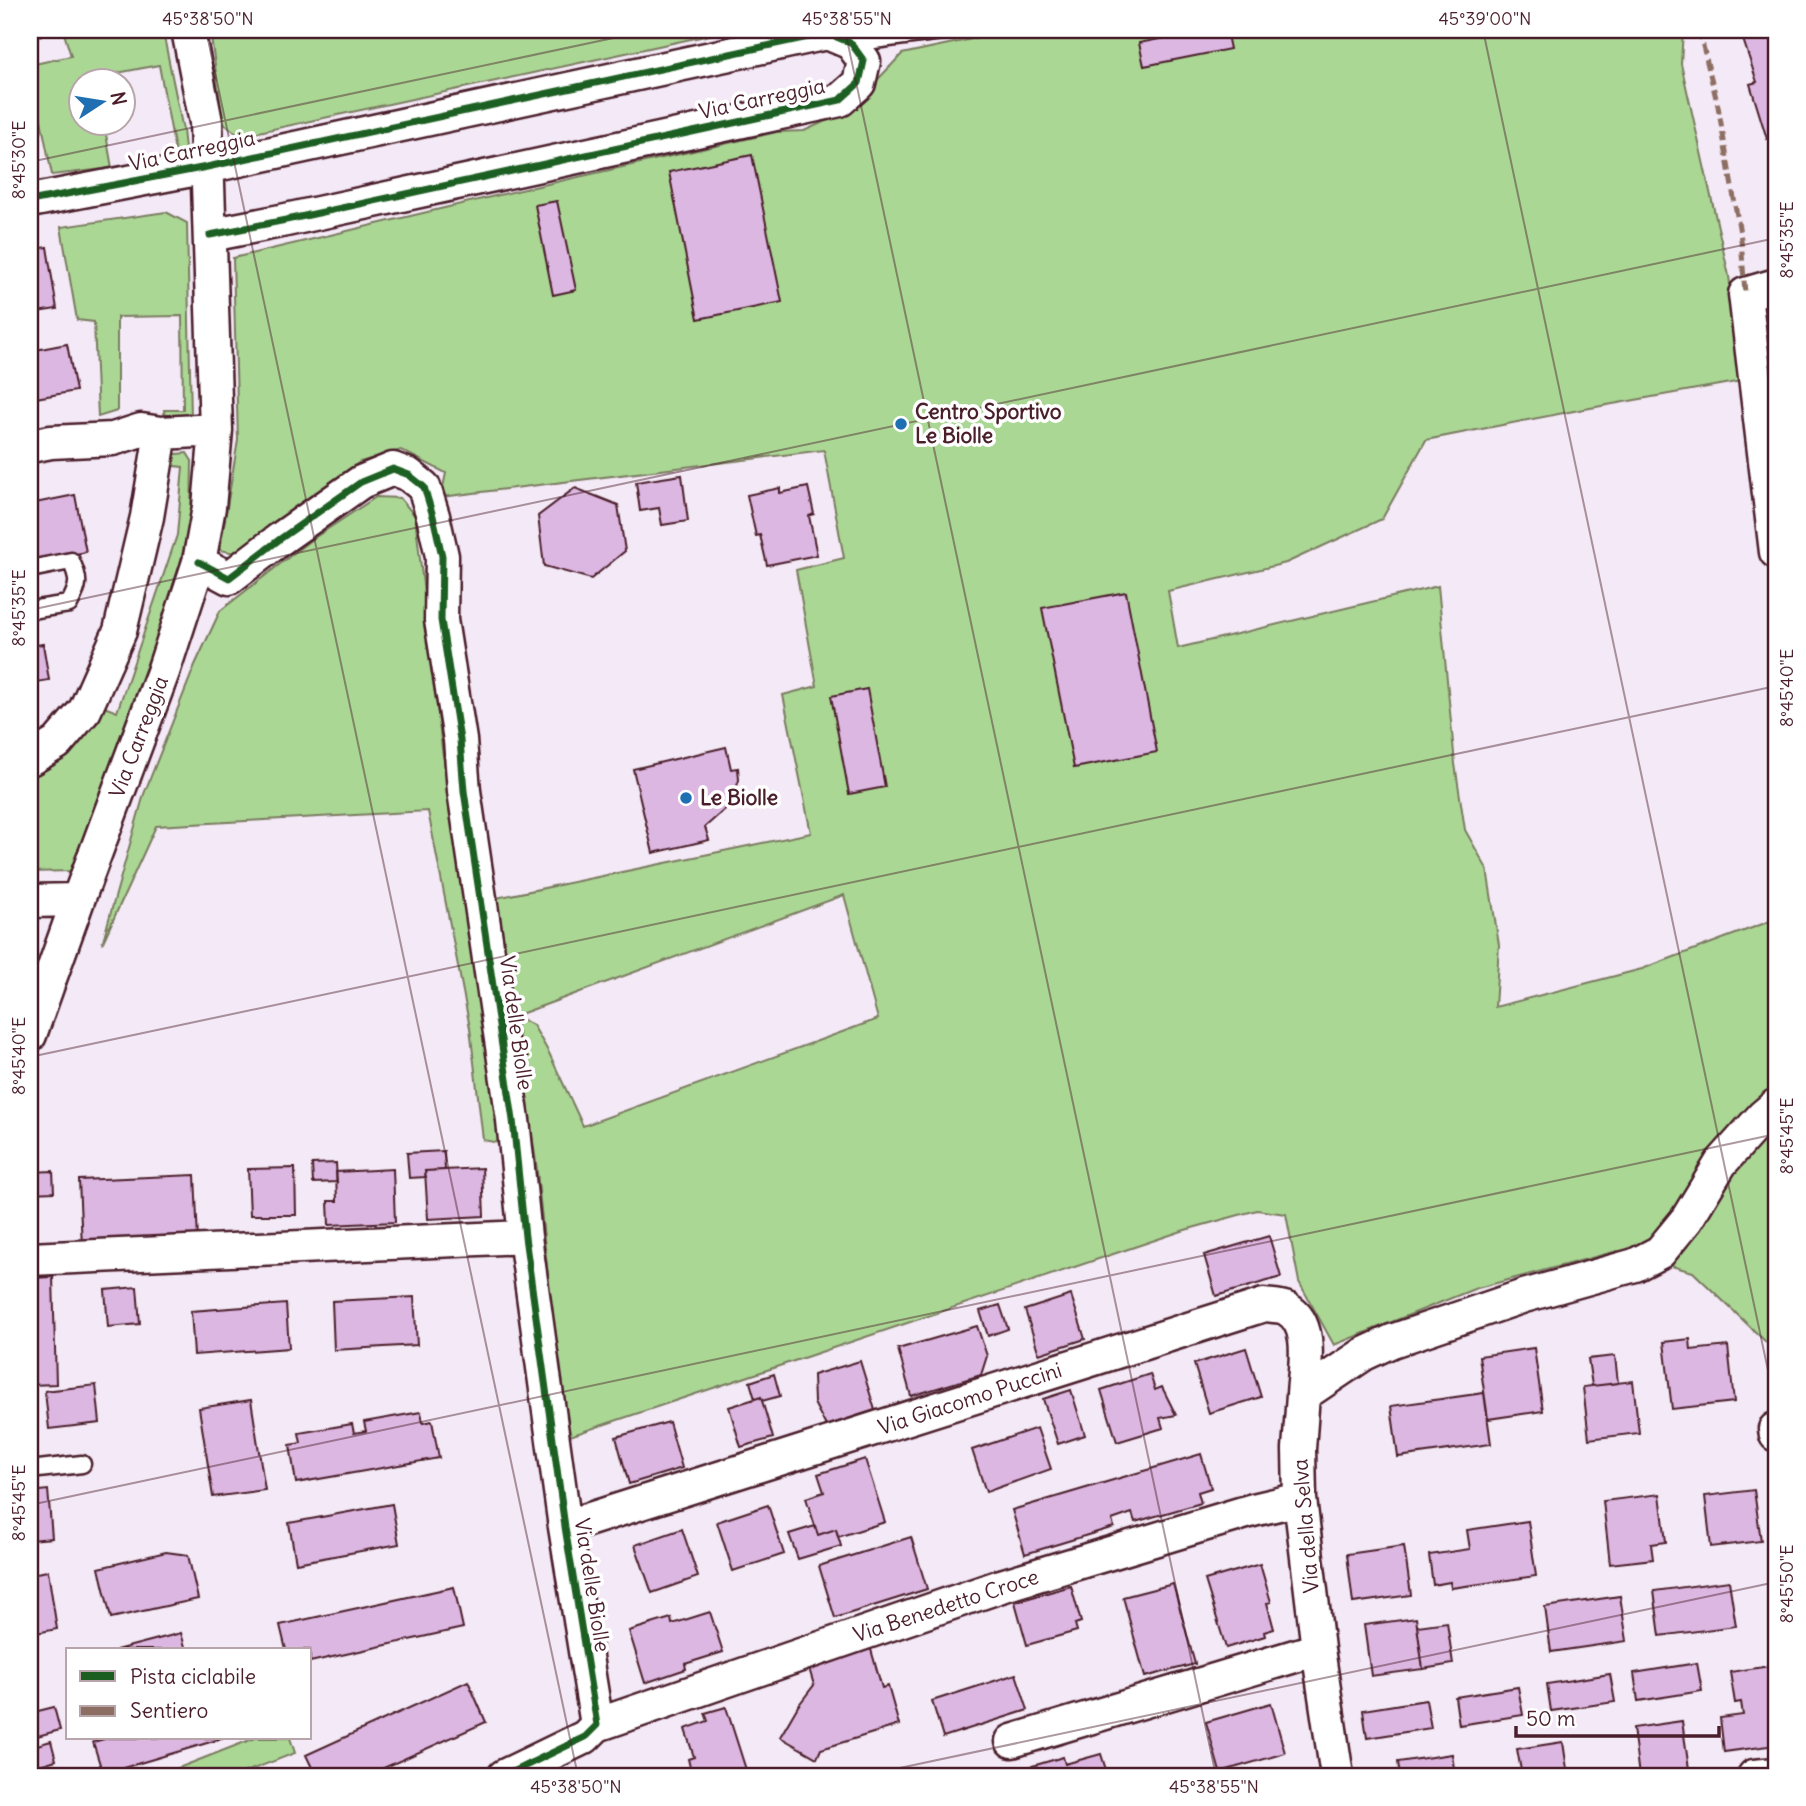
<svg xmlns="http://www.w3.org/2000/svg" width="1806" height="1806" viewBox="0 0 1806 1806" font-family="Delius,sans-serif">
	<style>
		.green { fill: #abd795; stroke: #7a7b60; stroke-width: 2; fill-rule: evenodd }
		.building { fill: #dcb7e1; stroke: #4a1f2b; stroke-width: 2 }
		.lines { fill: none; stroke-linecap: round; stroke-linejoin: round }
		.service-casing { stroke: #4a1f2b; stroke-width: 21 }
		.minor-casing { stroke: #4a1f2b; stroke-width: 37 }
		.service { stroke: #fff; stroke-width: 16 }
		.minor { stroke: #fff; stroke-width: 32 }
		.quiet { stroke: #8d6e63; stroke-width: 5; stroke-dasharray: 10 5; stroke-linecap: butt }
		.cycleway-casing { stroke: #fff; stroke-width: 11 }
		.cycleway { stroke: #1b5e20; stroke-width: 7 }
		.ticks { fill: none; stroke: #4a1f2b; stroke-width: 2; stroke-opacity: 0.45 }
		.poi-dot { fill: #1f6fb2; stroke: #fff; stroke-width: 2.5 }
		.labels { text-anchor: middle; stroke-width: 7; stroke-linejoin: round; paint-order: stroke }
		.street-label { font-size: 21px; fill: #4a1f2b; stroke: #fff }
		.poi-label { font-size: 21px; font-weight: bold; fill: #4a1f2b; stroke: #fff; text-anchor: start }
		.neatline { fill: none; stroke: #4a1f2b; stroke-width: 2.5 }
		.ticks-label { font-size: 18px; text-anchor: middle; fill: #4a1f2b }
	</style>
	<rect width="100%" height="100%" fill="#f4e9f6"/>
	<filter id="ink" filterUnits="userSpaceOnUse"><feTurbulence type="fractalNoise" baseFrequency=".0143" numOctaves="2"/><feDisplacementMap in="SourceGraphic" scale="14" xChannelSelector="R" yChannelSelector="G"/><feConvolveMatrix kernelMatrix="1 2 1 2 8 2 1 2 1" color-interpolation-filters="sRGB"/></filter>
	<g filter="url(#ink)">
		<path class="green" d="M63,30h111l1,3 -11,4 19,93 2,19 -9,7 -17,-91 -63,12v3h-16v42l24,1 8,45 -60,7 -22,-110 41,-9z
			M210,30h523l-493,106 -17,-13z
			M1014,30h669l-2,34 48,212 13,105 -163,29 -153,30 -44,79 -96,44 -118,28 10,57 260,-62 17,178 10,66 22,39 12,76 -4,62 147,-38 134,-50v421l-9,3 -74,-71 -76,-21 -143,38 -140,56 -35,-63 -13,-68 -29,-4 -72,20 -615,206 -11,-55 -23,-219 -22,-146 -23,-117 320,-66 -28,-138 34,-9 -21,-116 48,-12 -20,-108 -383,47 5,-24 -45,-23 -41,12 -67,46 -53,46 -20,-4 18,-110 -5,-182 266,-63 278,-63 27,-1 44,-20 54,-57zM844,895l34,124 -295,107 -34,-73 -16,-28 -18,-9z
			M166,212l21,11 4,196 -26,2 -1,-11h19l-1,-94 -65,1v94l-19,6 -4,-95 -17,-2 -16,-93z
			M187,453l5,8 -1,55 -17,74 -103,281 -41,1v-94l29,-18 40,-55 18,7 60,-177 6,-68 -19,-2 1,-10z
			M376,497l24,1 15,18 27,233 48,281 9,113 -16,-3 -13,-112 -42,-217 -272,15 -54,118 42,-150 51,-129 25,-54 88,-69z
			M255,1738h35l5,15 -60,23h-77z"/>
		<path class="building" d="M30,30h10l2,5 -12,4z
			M1206,30h20l4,19 -86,17 -5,-23z
			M1740,30h36v106l-9,3 -17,-55 7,-2z
			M752,155l30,147 -84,17 -29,-147z
			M557,201l19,89 -23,5 -18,-90z
			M47,247l10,62 -27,4v-63z
			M67,344l9,47 -46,8v-48z
			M682,475l6,46 -26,4 -3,-17 -19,3 -4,-29z
			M808,487l6,27 -5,2 8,39 -50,10 -7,-30 -4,1 -9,-41 33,-7v5z
			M575,488l43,17 7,46 -34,28 -47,-13 -6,-50z
			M75,495l11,57 -56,11v-59z
			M1126,592l31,160 -83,16 -32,-160z
			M43,644l6,36 -19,3v-37z
			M867,689l18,98 -36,7 -18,-98z
			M726,747l5,22 7,-1 1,12 -8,24 -26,23 4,13 -56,13 -20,-84z
			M444,1151l1,19 -20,1 1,6 -17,1 -2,-25z
			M336,1163l1,19 -24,1 -1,-19z
			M295,1168l1,47h-46l-2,-46z
			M482,1168l2,48 -56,3 -3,-48z
			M393,1169l2,53 -66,3 -1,-24h9l-1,-29z
			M53,1171l1,21 -24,1v-21z
			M195,1175l3,66 -116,5 -3,-66z
			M1269,1236l12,41 -65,19 -12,-41z
			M53,1277l3,107 -26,1v-107z
			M137,1287l3,37 -32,3 -3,-37z
			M1071,1295l14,44 -46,15 -14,-44z
			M414,1297l3,48 -83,5 -2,-49z
			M286,1304l3,44 -95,7 -3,-44z
			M1000,1305l8,24 -20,7 -8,-25z
			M977,1326l10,30 -6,19 -70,21 -13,-47z
			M1690,1339l1,11 37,-4 6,56 -62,7 -8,-67z
			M1246,1348l15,49 -52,16 -15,-49z
			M1534,1348l9,63 -55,8 -9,-63z
			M1615,1356l3,27 -26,3 -4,-27z
			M860,1361l15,49 -49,16 -12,-23 -1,-28z
			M774,1374l6,22 -18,5 -1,-4 -6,2 -5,-17z
			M1150,1374l5,16 7,-3 14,28 -16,3 3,10 -46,14 -16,-52z
			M1633,1381l6,52 -50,6 -6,-52z
			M96,1385l4,38 -51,6 -4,-38z
			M1071,1390l14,45 -27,9 -15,-45z
			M1484,1393l7,51 -93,13 -7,-51z
			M761,1397l12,41 -32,9 -12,-40z
			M251,1400l14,90 -52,7 -14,-89z
			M30,1411l3,42 -3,1z
			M421,1412l2,11 9,-2 7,37 -143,25 -6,-38 11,-2 -2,-10 53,-9 2,9 12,-2 -2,-9z
			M669,1422l13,46 -53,16 -13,-47z
			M1037,1428l14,41 -65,23 -14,-42z
			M1201,1454l10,34 -13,4 3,11 -66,19 -3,-9 -20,7 2,7 -89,27 -13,-44z
			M865,1459l20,63 -47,15 -2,-8 -18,6 -12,-37 18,-6 -6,-18z
			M48,1490l4,48 -22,2v-48z
			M1754,1490l7,51 -50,6 -6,-51z
			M1660,1494l6,48 -15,2 2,15 -43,5 -7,-63z
			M392,1504l7,40 -103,19 -7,-40z
			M768,1505l16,49 -51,17 -16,-49z
			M1528,1521l8,55 -85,12 -1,-6 -17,3 -4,-30 41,-6 -3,-19z
			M815,1526l3,9 18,-6 5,17 -43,13 -9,-25z
			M682,1529l16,48 -46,16 -17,-48z
			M911,1537l16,52 -92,29 -16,-52z
			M1404,1546l7,49 -58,8 -6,-49z
			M166,1552l22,3 10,44 -87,19 -12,-50z
			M1260,1564l11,38 -4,1 7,26 -10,3 1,4 -39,12 -21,-68z
			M48,1571l9,58 -26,5 1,5 -2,1v-66z
			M1729,1581l7,45 -76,10 -6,-45z
			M1173,1584l22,80 -50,13 -22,-80z
			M1071,1586l10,36 -6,2 2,7 -50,14 -12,-43z
			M454,1587l9,41 -153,34v-12h-24l-6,-25z
			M1620,1596l7,45 -76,11 -6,-45z
			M710,1612l13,40 -38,12 1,5 -41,14 -16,-52 42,-13 1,6z
			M1416,1618l7,51 -52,7 -7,-51z
			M1447,1622l6,42 -30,5 -6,-43z
			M181,1633l5,17h-70z
			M870,1646l12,42 6,-2 11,39 -78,24 -4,9 -37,-21 18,-31 16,-21 -6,-20z
			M1697,1663l5,28 -64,10 -4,-28z
			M1770,1666l6,48v31l-52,7 -4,-34 23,-3 -2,-13 -6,1 -5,-31z
			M1016,1674l12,36 -85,27 -11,-36z
			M1610,1674l5,28 -64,9 -4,-27z
			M468,1681l18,41 -120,54h-50l-10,-21z
			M1518,1687l5,28 -64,10 -4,-28z
			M1426,1700l5,28 -64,10 -4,-28z
			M1271,1703l14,50 -65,19 -14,-50z
			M54,1707l6,23 -30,8v-25z
			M726,1707l22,69h-82l-1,-1 25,-8 -2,-8 6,-2 -9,-28 23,-8 -3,-8z
			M1682,1721l7,48 -50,7 -6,-48z
			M108,1738h116l-121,36 -10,-32z
			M51,1741l5,19 -26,8v-21z
			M1563,1742l5,34h-46l-5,-27z
			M1101,1754l7,22h-77l-2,-9 34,-10 2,7z
			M1452,1754l3,22h-55l-2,-14z
			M967,1770l2,6h-24z"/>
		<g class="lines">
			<g class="service-casing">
				<path id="service" d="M851,43l99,-13
					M30,569l41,-8c9,19 8,25 -2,43l-39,6
					M30,1470l52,-6"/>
			</g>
			<g class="minor-casing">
				<path id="minor" d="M30,201l177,-34 620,-134 24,10 13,18 -5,22 -19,17 -554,120 -76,15
					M1776,285l-31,9 31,258
					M30,446l21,-4 62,-3 28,-9 20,3 55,-3
					M199,562l30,16 51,-39 81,-57 32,-13 16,6 15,12 9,29 9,40 -1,64 19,120 4,51 49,329 12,117 40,290 32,198 -12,12 -81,39
					M30,759l27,-16 28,-33 35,-79 27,-114 14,-84
					M30,901l48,-1
					M30,1035l48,-135 85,-228 36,-110 10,-55 7,-77 -10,-308 -18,-92
					M30,1259l495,-22
					M1775,1429l1,6
					M565,1527l699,-222c7,1 17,1 23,4 28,16 17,60 16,86
					M597,1725l404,-139 252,-76 47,-11
					M1012,1741l306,-92
					M1337,1776l-19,-127 -18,-150 -1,-50 4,-54 61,-41 28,-13 132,-45 111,-31 25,-13 27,-33 34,-56 42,-47 13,-11
					M1754,1776l22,-2"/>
			</g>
			<use href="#service" class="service"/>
			<use href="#minor" class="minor"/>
			<path class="quiet" d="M1699,30l19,76 23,133 4,55"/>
			<g class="cycleway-casing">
				<path id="cycleway" d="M30,201l177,-34 620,-134 24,10 13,18 -5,22 -19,17 -554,120 -76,15
					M199,562l30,16 51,-39 81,-57 32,-13 16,6 15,12 9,29 9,40 -1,64 19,120 4,51 49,329 12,117 40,290 32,198 -12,12 -81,39"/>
			</g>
			<use href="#cycleway" class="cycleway"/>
		</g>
	</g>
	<path class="ticks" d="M206,30l372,1746M845,30l371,1746M1483,30l293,1378M30,162l621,-132M30,610l1746,-372M30,1057l1746,-371M30,1505l1746,-371M862,1776l914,-194"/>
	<g class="poi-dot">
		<circle cx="901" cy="424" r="7"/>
		<circle cx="686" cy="798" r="7"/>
	</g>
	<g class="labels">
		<g class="street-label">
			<text transform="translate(762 99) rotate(-12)" y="7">Via Carreggia</text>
			<text transform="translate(192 151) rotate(-12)" y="7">Via Carreggia</text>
			<text transform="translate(139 737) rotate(-69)" y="7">Via Carreggia</text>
			<text transform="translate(516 1023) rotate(82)" y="7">Via delle Biolle</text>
			<text transform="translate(970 1399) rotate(-18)" y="7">Via Giacomo Puccini</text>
			<text transform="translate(1306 1526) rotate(-95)" y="7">Via della Selva</text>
			<text transform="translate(592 1585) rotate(81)" y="7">Via delle Biolle</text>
			<text transform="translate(946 1606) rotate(-18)" y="7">Via Benedetto Croce</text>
		</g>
		<g class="poi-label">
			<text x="915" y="419">Centro Sportivo<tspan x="915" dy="24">Le Biolle</tspan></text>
			<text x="700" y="805">Le Biolle</text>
		</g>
	</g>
	<rect width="1806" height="1806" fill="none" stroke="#fff" stroke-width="77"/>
	<rect x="66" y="1648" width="245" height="91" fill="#ffffff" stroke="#b7a5aa" stroke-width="2"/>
	<rect x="80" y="1671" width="35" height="10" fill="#1b5e20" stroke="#b7a5aa" stroke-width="2"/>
	<text x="130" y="1684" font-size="21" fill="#4a1f2b">Pista ciclabile</text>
	<rect x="80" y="1706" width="35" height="10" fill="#8d6e63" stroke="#b7a5aa" stroke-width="2"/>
	<text x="130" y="1718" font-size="21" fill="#4a1f2b">Sentiero</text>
	<g transform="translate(102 102) rotate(78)"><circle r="33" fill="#ffffff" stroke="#b7a5aa" stroke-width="2"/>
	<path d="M0-5L12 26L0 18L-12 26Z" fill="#1f6fb2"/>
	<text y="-10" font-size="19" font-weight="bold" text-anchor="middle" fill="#4a1f2b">N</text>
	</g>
	<path d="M1516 1726v10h203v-10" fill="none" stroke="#4a1f2b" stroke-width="3.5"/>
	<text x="1526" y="1726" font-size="21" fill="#4a1f2b" stroke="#ffffff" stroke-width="5" paint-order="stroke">50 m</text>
	<rect x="38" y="38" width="1730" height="1730" class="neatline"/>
	<g class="ticks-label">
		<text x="208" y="25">45°38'50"N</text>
		<text x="847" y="25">45°38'55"N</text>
		<text x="1485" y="25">45°39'00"N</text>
		<text transform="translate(19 160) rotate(-90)" y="6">8°45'30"E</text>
		<text transform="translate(1787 240) rotate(-90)" y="6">8°45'35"E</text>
		<text transform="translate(19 608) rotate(-90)" y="6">8°45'35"E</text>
		<text transform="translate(1787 688) rotate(-90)" y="6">8°45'40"E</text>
		<text transform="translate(19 1056) rotate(-90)" y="6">8°45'40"E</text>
		<text transform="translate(1787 1136) rotate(-90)" y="6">8°45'45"E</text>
		<text transform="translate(19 1503) rotate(-90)" y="6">8°45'45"E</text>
		<text transform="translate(1787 1584) rotate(-90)" y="6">8°45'50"E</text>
		<text x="576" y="1793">45°38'50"N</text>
		<text x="1214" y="1793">45°38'55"N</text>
	</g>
</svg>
